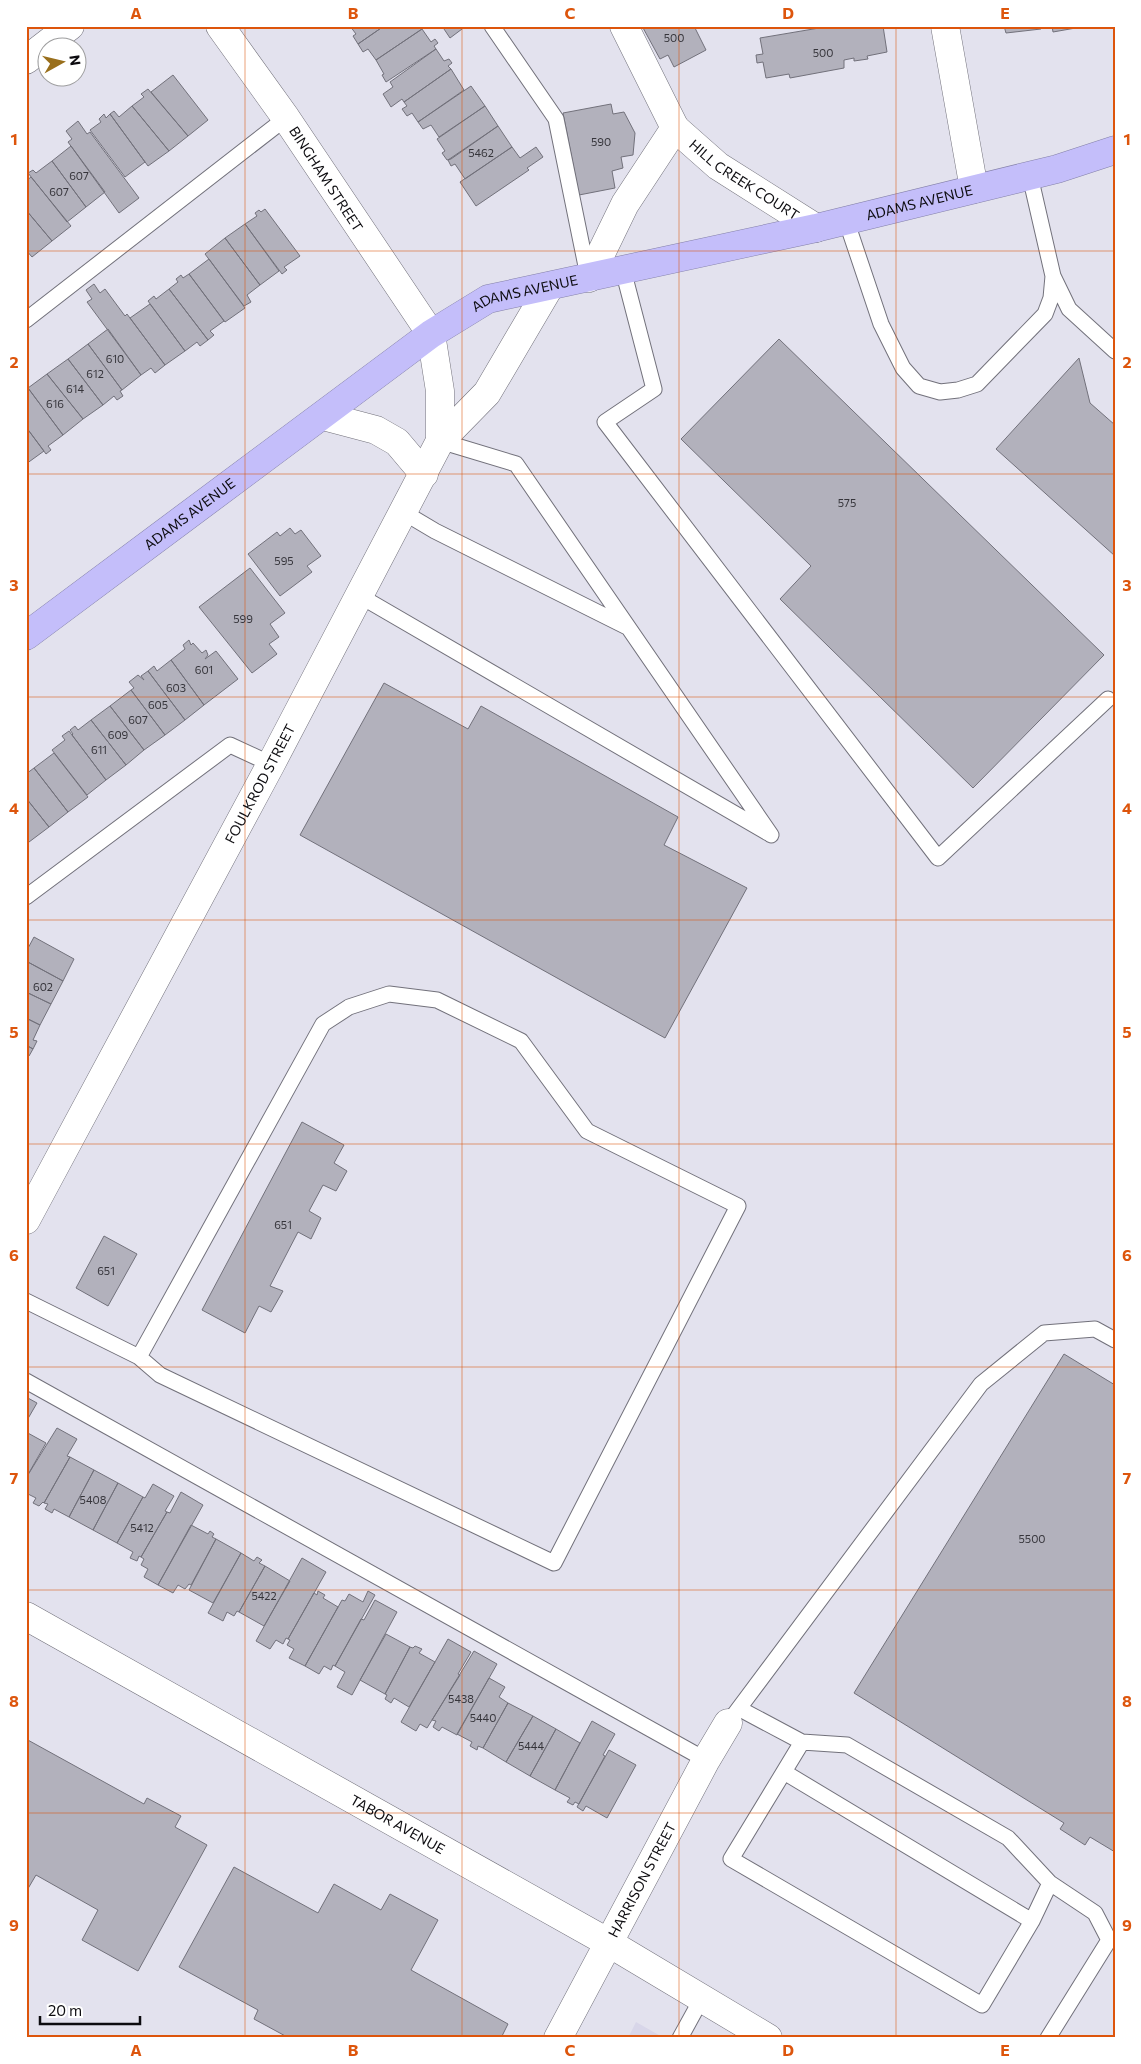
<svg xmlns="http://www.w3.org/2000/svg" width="1141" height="2064" viewBox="0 0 1141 2064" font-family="Commissioner,sans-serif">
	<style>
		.built { fill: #d8d6e9 }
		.building { fill: #b2b1bc; stroke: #72717b }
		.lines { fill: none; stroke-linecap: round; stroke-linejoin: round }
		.lane-casing { stroke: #72717b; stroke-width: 17 }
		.street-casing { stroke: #72717b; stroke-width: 29 }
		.secondary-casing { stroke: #72717b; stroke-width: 29 }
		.highway-casing { stroke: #8480a8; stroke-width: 29 }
		.lane { stroke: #fff; stroke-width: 15 }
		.street { stroke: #fff; stroke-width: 28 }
		.secondary { stroke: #fff; stroke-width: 28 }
		.highway { stroke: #c4befa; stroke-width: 28 }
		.grid { fill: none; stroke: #dd550c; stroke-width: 1; stroke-opacity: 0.55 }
		.labels { text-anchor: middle; stroke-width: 4; stroke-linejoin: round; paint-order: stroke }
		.number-label { font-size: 11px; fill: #36353b }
		.street-label { font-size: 14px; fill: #0d0c10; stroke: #fff }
		.neatline { fill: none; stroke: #dd550c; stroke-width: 2 }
		.grid-label { font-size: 16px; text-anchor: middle; font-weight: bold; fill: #dd550c }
	</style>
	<rect width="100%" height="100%" fill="#e3e2ee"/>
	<path class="built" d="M636,2022l28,16h-36z"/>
	<path class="building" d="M350,26h34l-26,18 -5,-8 3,-2z
		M384,26h36l2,3 -46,31 -8,-11 -5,3 -5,-8z
		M442,26h24l-16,12z
		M642,26h52l12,24 -32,17 -6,-12 -8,4z
		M831,26h52l4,26 -20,4 1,3 -14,2v-3l-10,2v8l-54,10 -1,-4 -23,4 -3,-16 -6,1 -1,-8 7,-1 -3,-16z
		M1004,26h37v3l-35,4z
		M1052,26h35l-34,6z
		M422,29l9,13 4,-3 3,4 -4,3 2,3 -50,33 -4,-7 2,-1 -8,-14z
		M436,49l8,12 5,-2 3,4 -4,3 3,3 -47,33 -2,-3 -11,8 -8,-13 10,-7 -3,-5z
		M451,69l13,21 -46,32 -6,-9 -5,3 -5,-7 5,-3 -3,-4z
		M173,75l35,45 -20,16 -37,-44z
		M471,86l14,20 -46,31 -8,-12 -8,4 -5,-7z
		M148,89l40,47 -19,15 -37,-45 12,-9 -3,-3z
		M611,104l2,10 11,-2 11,21 -2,22 -12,2 2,11 -11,3 3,17 -36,7 -16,-82z
		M132,106l37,45 -21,15 -38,-52 4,-3 5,6z
		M485,106l13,20 -47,33 -4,1 -5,-7 3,-2 -8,-12z
		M104,114l2,4 4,-4 35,48 -20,15 -35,-47 11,-8 -2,-3z
		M78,121l9,13 3,-2 49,66 -20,15 -51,-71 4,-3 -6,-8z
		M498,126l14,21 -47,32 -10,-15 -4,2 -3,-6z
		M71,146l34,46 -19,15 -34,-46z
		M512,147l8,11 16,-11 7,10 -16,11 2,2 -53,36 -16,-24z
		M52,161l34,46 -19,15 -39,-49 5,-3 3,3z
		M31,177l40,49 -19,15 -26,-31v-29z
		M265,209l35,47 -16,11 3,3 -5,4 -37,-50 12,-8 -2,-3 4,-3 2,2z
		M26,210l26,31 -20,16 -6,-7z
		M245,224l34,47 -19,14 -35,-47z
		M225,238l35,47 -13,10 4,7 -7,4 -39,-52z
		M209,259l36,49 -20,14 -36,-48z
		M189,274l35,47 -14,10 4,4 -6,5 -39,-51 9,-7 -2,-3 5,-4 2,3z
		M94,284l6,9 5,-4 20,27 2,-2 38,51 -10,8 -4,-5 -10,7 -54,-73 5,-3 -6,-9z
		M169,289l39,51 -8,6 -3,-4 -12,9 -37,-50 6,-5 2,3z
		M150,304l35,47 -20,14 -35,-47z
		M108,329l33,46 -19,15 -34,-46z
		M779,339l325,316 -131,133 -193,-189 31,-33 -130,-127z
		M88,344l34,46 -2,1 3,5 -6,4 -3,-4 -11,9 -35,-46z
		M1079,358l11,45 25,22v131l-119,-107z
		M68,359l35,46 -20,14 -36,-45z
		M47,374l36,45 -20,16 -35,-47z
		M28,388l35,47 -15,11 3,4 -5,4 -20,-27v-37z
		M26,427l18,24 -18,13z
		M290,528l5,6 6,-4 20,26 -14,10 5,6 -32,24 -32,-42 29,-22 3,4z
		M250,568l35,45 -15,11 9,13 -10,7 8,10 -25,19 -53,-66z
		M189,640l2,5 2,-2 9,10 4,-3 2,5 -3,4 11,-8 22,28 -34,26 -33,-45 14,-11 -2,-4z
		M171,660l33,45 -19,15 -37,-49 6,-5 3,5z
		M148,671l37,49 -20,15 -34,-45 3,-2 -5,-6 9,-7 6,5 -3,-4z
		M384,683l84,46 13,-23 197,111 -14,28 83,43 -82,150 -365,-203z
		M131,690l34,45 -21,15 -34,-44z
		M110,706l34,44 -18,15 -35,-45z
		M91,720l35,45 -20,15 -34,-45 1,-1 -3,-4 5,-4 3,4z
		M69,731l37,49 -19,15 -35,-45 13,-10 -3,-4z
		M54,753l34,44 -20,15 -34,-44z
		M34,768l34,44 -19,15 -23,-29v-24z
		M26,798l23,29 -20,15 -3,-3z
		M34,937l40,22 -11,22 -37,-20v-9z
		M26,961l37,20 -12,23 -25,-12z
		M26,992l25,12 -11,21 -14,-7z
		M26,1018l14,7 -7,15 4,1 -4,8 -7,-4z
		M26,1045l7,4 -4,7 -3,-1z
		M302,1122l42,23 -10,18 13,8 -11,20 -13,-6 -14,26 12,7 -10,21 -13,-7 -28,54 13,5 -12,21 -12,-6 -14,27 -43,-23z
		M104,1236l33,18 -29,52 -32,-18z
		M1064,1354l51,31v467l-25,-15 -5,8 -25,-16 4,-6 -210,-130z
		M26,1397l11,6 -11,19z
		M57,1428l20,11 -10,17 3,1 -26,46 -1,-1 -4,4 -6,-3 3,-5 -10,-5v-15z
		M26,1432l20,11 -20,35z
		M70,1457l24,13 -25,47 -15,-8 -2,4 -7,-4 3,-5 -4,-1z
		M94,1470l24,13 -25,47 -24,-13z
		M118,1483l25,14 -26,46 -24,-13z
		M153,1484l21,12 -9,15 2,1 -26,45 -2,-1 -2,5 -7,-3 3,-6 -16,-9 26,-46 2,1z
		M181,1492l22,13 -45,80 -14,-8 4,-8 -7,-4 3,-6 -3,-2 26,-45 3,1z
		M191,1525l17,9 2,-3 4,3 -2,3 4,2 -25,46 -2,-1 -4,5 -7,-4 -5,8 -15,-8z
		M216,1539l25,14 -28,50 -24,-13z
		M241,1553l13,8 3,-4 5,3 -3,3 6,3 -26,46 -2,-1 -3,5 -7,-4 -4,9 -15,-8z
		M302,1558l24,14 -38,67 -2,-1 -3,6 -7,-4 -6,9 -14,-8z
		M265,1566l25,15 -26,45 -25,-14z
		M318,1591l7,4 -2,3 15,9 -33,59 -16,-8 5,-9 -7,-4 3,-5 -2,-1 26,-46 3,2z
		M368,1591l7,4 -40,71 -2,-1 -2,5 -7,-4 -5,8 -14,-8 37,-66 3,1 4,-7 14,8z
		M375,1600l22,12 -45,83 -15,-8 8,-15 -10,-6 26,-47 3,1z
		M386,1634l24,13 -25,47 -25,-14z
		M448,1639l23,13 -13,22 2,1 -33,53 -7,-4 -4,7 -15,-9z
		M415,1646l7,3 -3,4 16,9 -26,45 -15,-9 -3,5 -6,-4 2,-4 -2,-1 25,-47 3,1z
		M474,1651l23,13 -40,71 -15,-8 -3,4 -6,-4 3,-6 -4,-1z
		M489,1678l16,9 -6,10 9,6 -25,45 -5,-2 -1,4 -7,-4 2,-4 -15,-8z
		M508,1703l25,13 -27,46 -23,-14z
		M533,1716l23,13 -26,47 -24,-14z
		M592,1721l23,13 -12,21 2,1 -26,48 -4,-2 -2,3 -6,-3 3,-4 -15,-8z
		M556,1729l24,14 -25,47 -25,-14z
		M26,1739l118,65 3,-6 34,18 -6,11 32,18 -69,126 -56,-31 16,-30 -62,-35 -10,17z
		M609,1750l27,15 -29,53 -21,-12 -3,5 -6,-4z
		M234,1867l84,46 16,-29 47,26 9,-16 48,26 -27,50 97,54 -7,14h-212l-35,-19 4,-9 -79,-43z"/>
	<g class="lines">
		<g class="lane-casing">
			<path id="lane" d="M492,26l64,93 32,157
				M1030,176l23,100 16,33 46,42
				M846,220l35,104 22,44 16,18 21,6 18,-2 19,-6 68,-70 6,-16 2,-22
				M623,270l31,119 -49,33 333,436 170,-159
				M26,320l260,-202
				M440,441l76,23 255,371
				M403,512l32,19 192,96
				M360,596l408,237
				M26,897l204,-152 41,19
				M26,1301l113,56 21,18 394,188 184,-357 -151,-75 -66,-90 -84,-41 -48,-6 -40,13 -26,17 -184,333
				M26,1381l680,379
				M740,1709l62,33 45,3 161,93 42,45 45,30 14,27 -61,98
				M728,1723l253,-339 63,-51 51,-4 20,11
				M802,1742l-71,117 251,146 50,-84 18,-38
				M784,1772l248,149
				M680,2038l22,-40"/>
		</g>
		<g class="street-casing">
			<g id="street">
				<path d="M624,26l51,102"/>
				<path d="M945,26l29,163"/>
				<path d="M26,60l44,-34"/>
				<path id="s1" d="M589,278l36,-74 50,-76 43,38 98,62"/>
				<path d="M323,416l53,14 21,12 27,32"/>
				<path d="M440,441l47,-48 63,-107"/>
				<path id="s2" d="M26,1220l245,-456 169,-323v-50l-9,-57 -145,-216 -66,-92"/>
				<path id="s3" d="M558,2038l148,-278 22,-37"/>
			</g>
		</g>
		<g class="secondary-casing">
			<g id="secondary">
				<path id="s4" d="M26,1616l583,327 159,95"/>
			</g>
		</g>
		<g class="highway-casing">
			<g id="highway">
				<path id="s5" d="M26,636l405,-302 57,-35 328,-71 241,-59 58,-19"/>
			</g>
		</g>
		<use href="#lane" class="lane"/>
		<use href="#street" class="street"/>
		<use href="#secondary" class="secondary"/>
		<use href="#highway" class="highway"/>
	</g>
	<path class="grid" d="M245,26v2012M462,26v2012M679,26v2012M896,26v2012M26,251h1089M26,474h1089M26,697h1089M26,920h1089M26,1144h1089M26,1367h1089M26,1590h1089M26,1813h1089"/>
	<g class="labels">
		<g class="number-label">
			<text x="674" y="42">500</text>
			<text x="823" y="57">500</text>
			<text x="601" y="146">590</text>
			<text x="481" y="157">5462</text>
			<text x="79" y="180">607</text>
			<text x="59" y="196">607</text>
			<text x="115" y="363">610</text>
			<text x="95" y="378">612</text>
			<text x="75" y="393">614</text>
			<text x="55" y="408">616</text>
			<text x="847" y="507">575</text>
			<text x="284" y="565">595</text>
			<text x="243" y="623">599</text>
			<text x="204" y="674">601</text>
			<text x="176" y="692">603</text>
			<text x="158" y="709">605</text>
			<text x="138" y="724">607</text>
			<text x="118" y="739">609</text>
			<text x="99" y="754">611</text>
			<text x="43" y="991">602</text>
			<text x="283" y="1229">651</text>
			<text x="106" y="1275">651</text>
			<text x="93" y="1504">5408</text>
			<text x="142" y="1532">5412</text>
			<text x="1032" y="1543">5500</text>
			<text x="264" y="1600">5422</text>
			<text x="461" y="1703">5438</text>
			<text x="483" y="1722">5440</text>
			<text x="531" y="1750">5444</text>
		</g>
		<g class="street-label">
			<text transform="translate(326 179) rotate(57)" y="5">BINGHAM STREET</text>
			<text dy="5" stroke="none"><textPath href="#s1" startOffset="260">HILL CREEK COURT</textPath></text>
			<text dy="5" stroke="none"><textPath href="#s5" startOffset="1014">ADAMS AVENUE</textPath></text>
			<text dy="5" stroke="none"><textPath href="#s5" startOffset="609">ADAMS AVENUE</textPath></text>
			<text dy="5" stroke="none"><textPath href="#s5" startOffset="204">ADAMS AVENUE</textPath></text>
			<text dy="5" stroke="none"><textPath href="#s2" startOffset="495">FOULKROD STREET</textPath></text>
			<text dy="5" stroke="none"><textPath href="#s4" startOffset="426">TABOR AVENUE</textPath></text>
			<text dy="5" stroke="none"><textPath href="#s3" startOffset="179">HARRISON STREET</textPath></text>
		</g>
	</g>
	<rect width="1141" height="2064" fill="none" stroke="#ffffff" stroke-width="55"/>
	<g transform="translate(62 62) rotate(82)"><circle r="24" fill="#ffffff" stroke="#9e9e9f"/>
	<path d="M0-4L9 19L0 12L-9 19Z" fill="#996f1c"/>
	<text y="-8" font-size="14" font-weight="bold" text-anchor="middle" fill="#0d0c10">N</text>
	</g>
	<path d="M40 2016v8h100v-8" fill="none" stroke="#0d0c10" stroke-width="2.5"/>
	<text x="48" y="2016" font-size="15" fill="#0d0c10" stroke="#ffffff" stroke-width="4" paint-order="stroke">20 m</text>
	<rect x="28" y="28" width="1086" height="2008" class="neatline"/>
	<g class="grid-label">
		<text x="136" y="19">A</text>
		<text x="353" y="19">B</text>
		<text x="570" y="19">C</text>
		<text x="788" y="19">D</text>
		<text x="1005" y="19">E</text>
		<text x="14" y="145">1</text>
		<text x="1127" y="145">1</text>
		<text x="14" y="368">2</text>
		<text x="1127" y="368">2</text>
		<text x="14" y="591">3</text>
		<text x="1127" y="591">3</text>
		<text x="14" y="814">4</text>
		<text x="1127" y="814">4</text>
		<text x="14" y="1038">5</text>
		<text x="1127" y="1038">5</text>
		<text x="14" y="1261">6</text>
		<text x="1127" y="1261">6</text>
		<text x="14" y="1484">7</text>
		<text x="1127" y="1484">7</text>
		<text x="14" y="1707">8</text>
		<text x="1127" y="1707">8</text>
		<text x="14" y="1931">9</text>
		<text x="1127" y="1931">9</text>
		<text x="136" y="2056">A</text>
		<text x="353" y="2056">B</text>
		<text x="570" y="2056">C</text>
		<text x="788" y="2056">D</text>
		<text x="1005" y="2056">E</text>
	</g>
</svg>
